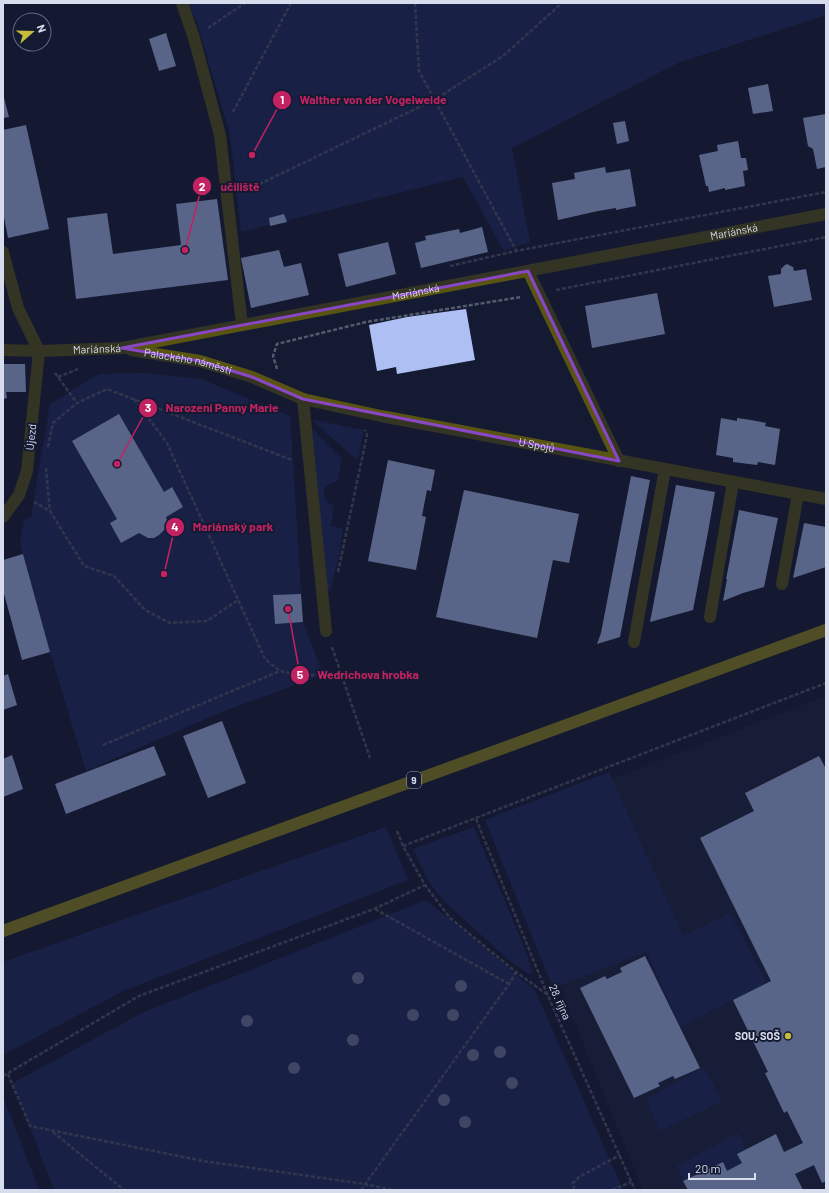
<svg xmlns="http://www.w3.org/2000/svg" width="829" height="1193" viewBox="0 0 829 1193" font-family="Barlow,sans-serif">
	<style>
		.built { fill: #1b223f }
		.green { fill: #1d2861 }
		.building { fill: #aebff3 }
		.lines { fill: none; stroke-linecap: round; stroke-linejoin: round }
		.path { stroke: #545a6e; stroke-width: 2.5; stroke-dasharray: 4 2; stroke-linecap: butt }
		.minor { stroke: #595412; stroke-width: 12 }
		.major { stroke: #948c17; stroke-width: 12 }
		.tree { fill: #737da0 }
		.marked { fill: none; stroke: #8947c6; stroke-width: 3; stroke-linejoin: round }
		.poi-dot { fill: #c5bc3d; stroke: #141a31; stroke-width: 1.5 }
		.labels { text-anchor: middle; stroke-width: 4; stroke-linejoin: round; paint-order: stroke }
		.shield { fill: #141a31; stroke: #9ca2b5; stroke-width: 1 }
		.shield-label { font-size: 10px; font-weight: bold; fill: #d7dded }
		.street-label { font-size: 11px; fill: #d7dded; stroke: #141a31 }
		.poi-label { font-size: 11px; font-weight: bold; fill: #d7dded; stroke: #141a31; text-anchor: end }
		.leader { fill: none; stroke: #c32262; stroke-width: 1.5 }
		.callout-dot { fill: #c32262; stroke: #141a31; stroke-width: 1.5 }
		.mark-label { font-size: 12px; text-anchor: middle; font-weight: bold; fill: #fff }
		.callout-label { font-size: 12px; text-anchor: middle; font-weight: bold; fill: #c32262; stroke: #141a31; stroke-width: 4; stroke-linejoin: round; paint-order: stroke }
	</style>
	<rect width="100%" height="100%" fill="#141a31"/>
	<path class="built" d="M826,696v494h-183l-84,-206 48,-203z"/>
	<path class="green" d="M188,3h638v12l-148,48 -166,85 18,94 -26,9 -41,-74 -222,55 -11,-98 -33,-111z
		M145,373l56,6 89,37 13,206 20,53 -99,36 -138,60 -36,-119 -30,-109 4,-23 7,-3 19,-113 49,-30z
		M315,420l48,10v4l-5,25h-2l-42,-37z
		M309,426l33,33 -4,22c-17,3 -20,17 -4,25l-3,20 12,3 -3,22 -10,40h-3z
		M609,772l74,164 47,-23 36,70 -86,44 -33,-75 -94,36 -68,-168z
		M386,827l22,53 -285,111 -120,64v-93z
		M474,827l52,125 7,22 -6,-1 -18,-13 -63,-57 -16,-19 -17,-35z
		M426,900l109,90 88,200h-569l-41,-107 129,-70z
		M704,1067l18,34 -62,30 -14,-32z
		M3,1096l36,94h-36z
		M738,1133l8,16 -9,5 5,9 -15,8 -5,-9 -39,19 -6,-15z"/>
	<path class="building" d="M166,33l10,33 -17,5 -10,-32z
		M768,84l5,27 -20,3 -5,-26z
		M3,94l6,23 -6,1z
		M826,114v53l-9,2 -4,-20 -5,-3 -5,-28z
		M625,121l4,20 -12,3 -4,-21z
		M26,125l23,104 -41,9 -5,-26v-82z
		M738,141l3,17h5l2,12 -5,1 2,15 -20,4v-2l-16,4 -1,-6h-2l-7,-31 19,-4 -1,-6z
		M605,167l1,6 24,-4 6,37 -20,4v-2l-18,3 -40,9 -6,-37 23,-4 -1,-6z
		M217,199l11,81 -152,19 -9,-81 40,-5 6,41 68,-9 -5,-41z
		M284,214l3,8 -17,4 -1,-8z
		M482,227l6,25 -67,16 -6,-25 11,-3 -1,-4 34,-7 1,4z
		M388,242l8,32 -50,13 -8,-33z
		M279,250l5,17 17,-4 8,32 -58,13 -10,-50z
		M787,264l6,3 1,4 12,-2 6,31 -38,7 -6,-31 13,-2v-5l4,-4z
		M657,293l8,41 -73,14 -7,-42z
		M466,309l9,51 -78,14 -1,-7 -19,4 -8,-46 38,-8z
		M3,364h22l1,28h-20l1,6 -4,1z
		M119,414l45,78 8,-5 11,20 -17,10 1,4 -2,8 -6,6 -5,3h-6l-9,-5 -18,10 -11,-20 7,-4 -45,-78z
		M721,418l16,3v-3l14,2 15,3 -1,3 15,3 -5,36 -17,-3 -1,3 -24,-3v-4l-17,-3z
		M388,460l47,10 -4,21 -4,-1 -5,26 4,1 -10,53 -48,-9z
		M631,476l19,4 -30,157 -23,7 4,-11z
		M676,485l39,7 -7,40 -15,78 -43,12z
		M464,490l115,24 -10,49 -16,-3 -16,78 -101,-21z
		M739,510l39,8 -14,69 -21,6 -20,8 4,-22h-1l2,-10z
		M804,523l22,4v40l-33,11z
		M23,554l27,98 -28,8 -19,-70v-30z
		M301,594l2,28 -28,2 -2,-29z
		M8,674l9,31 -14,5v-34z
		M222,721l24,62 -38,15 -25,-62z
		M154,746l12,29 -100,39 -11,-30z
		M12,755l11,34 -20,8v-38z
		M819,756l7,13v412l-4,2 -8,-18 -19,9 8,16h-115l-5,-9 40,-19 4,9 15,-8 -5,-9 39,-20 8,18 19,-9 -16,-32 -3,2 -19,-40 3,-1 -35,-72 38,-19 -71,-143 54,-27 -9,-18z
		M645,956l55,112 -25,11 -2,-3 -15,7 2,3 -26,12 -54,-110 25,-12 2,3 15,-7 -2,-4z"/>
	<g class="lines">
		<path class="path" d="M415,3l4,68 98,181
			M208,28l37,-25
			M233,112l58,-109
			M243,192l191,-92 69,-44 59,-53
			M450,266l66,-15 310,-59
			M556,290l270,-53
			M277,369l-4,-13 4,-12 89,-22 155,-25
			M55,373l22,30
			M58,377l20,-8
			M134,399l33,44 98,216 15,12 19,4h42
			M48,447l5,-24 24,-20 30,-14 185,71
			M46,468l4,43
			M34,502l16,9 34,55 30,10 31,34 25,13 37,-2 31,-21
			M338,572l29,-137 -2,-5
			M332,647l38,111
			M103,745l177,-74
			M476,819l72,177 87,194
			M397,831l6,15 22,39 25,33 66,54 32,23
			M403,846l423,-163
			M375,909l134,75
			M8,1074l22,52 173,35 162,23 27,6
			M3,1076l136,-80 235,-87 51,-24
			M53,1132l71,58
			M361,1190l148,-206 7,-12
			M574,1190l-1,-7 6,-6 41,-22
			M612,1190l19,-8"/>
		<g class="minor">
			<path d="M182,3l12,35 26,97 22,190"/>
			<path d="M3,252l15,56 21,43 -12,120 -8,24 -16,22"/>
			<path d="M528,271l91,190"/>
			<path id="s1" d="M3,350l36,1 83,-3 704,-134"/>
			<path id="s2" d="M131,350l69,11 52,16 51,22 78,17 445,83"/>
			<path d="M303,399l23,232"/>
			<path d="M782,584l16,-90"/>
			<path d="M710,617l23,-135"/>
			<path d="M634,642l31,-173"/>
		</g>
		<path class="major" d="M3,931l823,-301"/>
	</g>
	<g class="tree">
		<circle cx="358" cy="978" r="6"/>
		<circle cx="461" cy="986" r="6"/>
		<circle cx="413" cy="1015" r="6"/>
		<circle cx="453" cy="1015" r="6"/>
		<circle cx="247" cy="1021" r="6"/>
		<circle cx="353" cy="1040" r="6"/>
		<circle cx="500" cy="1052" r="6"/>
		<circle cx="473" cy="1055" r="6"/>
		<circle cx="294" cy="1068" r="6"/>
		<circle cx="512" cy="1083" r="6"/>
		<circle cx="444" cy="1100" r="6"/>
		<circle cx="465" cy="1122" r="6"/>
	</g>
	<path d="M0 0H829V1193H0ZM528,271l91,190 -316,-62 -51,-22 -52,-16 -78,-13z" fill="#141a31" fill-opacity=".55" fill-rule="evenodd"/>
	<path class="marked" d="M528,271l91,190 -316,-62 -51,-22 -52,-16 -78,-13z"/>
	<circle class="poi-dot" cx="788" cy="1036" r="4"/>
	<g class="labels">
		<rect class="shield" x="407" y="772" width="14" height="16" rx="3"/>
		<g class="shield-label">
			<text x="414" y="784">9</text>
		</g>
		<g class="street-label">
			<text dy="4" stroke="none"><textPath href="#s1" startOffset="742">Mariánská</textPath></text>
			<text dy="4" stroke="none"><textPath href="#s1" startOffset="418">Mariánská</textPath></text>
			<text dy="4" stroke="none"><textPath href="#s1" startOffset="94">Mariánská</textPath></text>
			<text dy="4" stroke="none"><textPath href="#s2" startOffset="58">Palackého náměstí</textPath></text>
			<text transform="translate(31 437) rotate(-84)" y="4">Újezd</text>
			<text dy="4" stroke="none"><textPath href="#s2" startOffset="418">U Spojů</textPath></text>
			<text transform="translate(560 1002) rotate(66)" y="4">28. října</text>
		</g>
		<g class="poi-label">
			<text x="780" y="1040">SOU, SOŠ</text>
		</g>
	</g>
	<path class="leader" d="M252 155L282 100M185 250L202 186M117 464L148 408M164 574L175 527M288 609L300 675"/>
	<g class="callout-dot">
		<circle cx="252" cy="155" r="4"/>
		<circle cx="185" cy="250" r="4"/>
		<circle cx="117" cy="464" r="4"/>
		<circle cx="164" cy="574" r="4"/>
		<circle cx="288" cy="609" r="4"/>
		<circle cx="282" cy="100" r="10"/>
		<circle cx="202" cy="186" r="10"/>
		<circle cx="148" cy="408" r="10"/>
		<circle cx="175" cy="527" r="10"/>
		<circle cx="300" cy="675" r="10"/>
	</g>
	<g class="mark-label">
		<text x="282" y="104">1</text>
		<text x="202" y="191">2</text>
		<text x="148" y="412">3</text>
		<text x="175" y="531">4</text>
		<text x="300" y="679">5</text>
	</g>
	<g class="callout-label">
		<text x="373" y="104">Walther von der Vogelweide</text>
		<text x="240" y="191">učiliště</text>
		<text x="222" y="412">Narození Panny Marie</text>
		<text x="233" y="531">Mariánský park</text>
		<text x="368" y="679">Wedrichova hrobka</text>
	</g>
	<rect width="829" height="1193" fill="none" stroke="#d7dded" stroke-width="8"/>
	<g transform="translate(32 32) rotate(70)"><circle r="19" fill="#141a31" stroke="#62687c"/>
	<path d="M0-3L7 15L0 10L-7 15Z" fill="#c5bc3d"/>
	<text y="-6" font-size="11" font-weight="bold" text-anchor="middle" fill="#d7dded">N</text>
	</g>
	<path d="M689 1173v6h66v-6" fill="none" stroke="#d7dded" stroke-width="2"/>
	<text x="695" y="1173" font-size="12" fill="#d7dded" stroke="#141a31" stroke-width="3" paint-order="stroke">20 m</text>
</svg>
